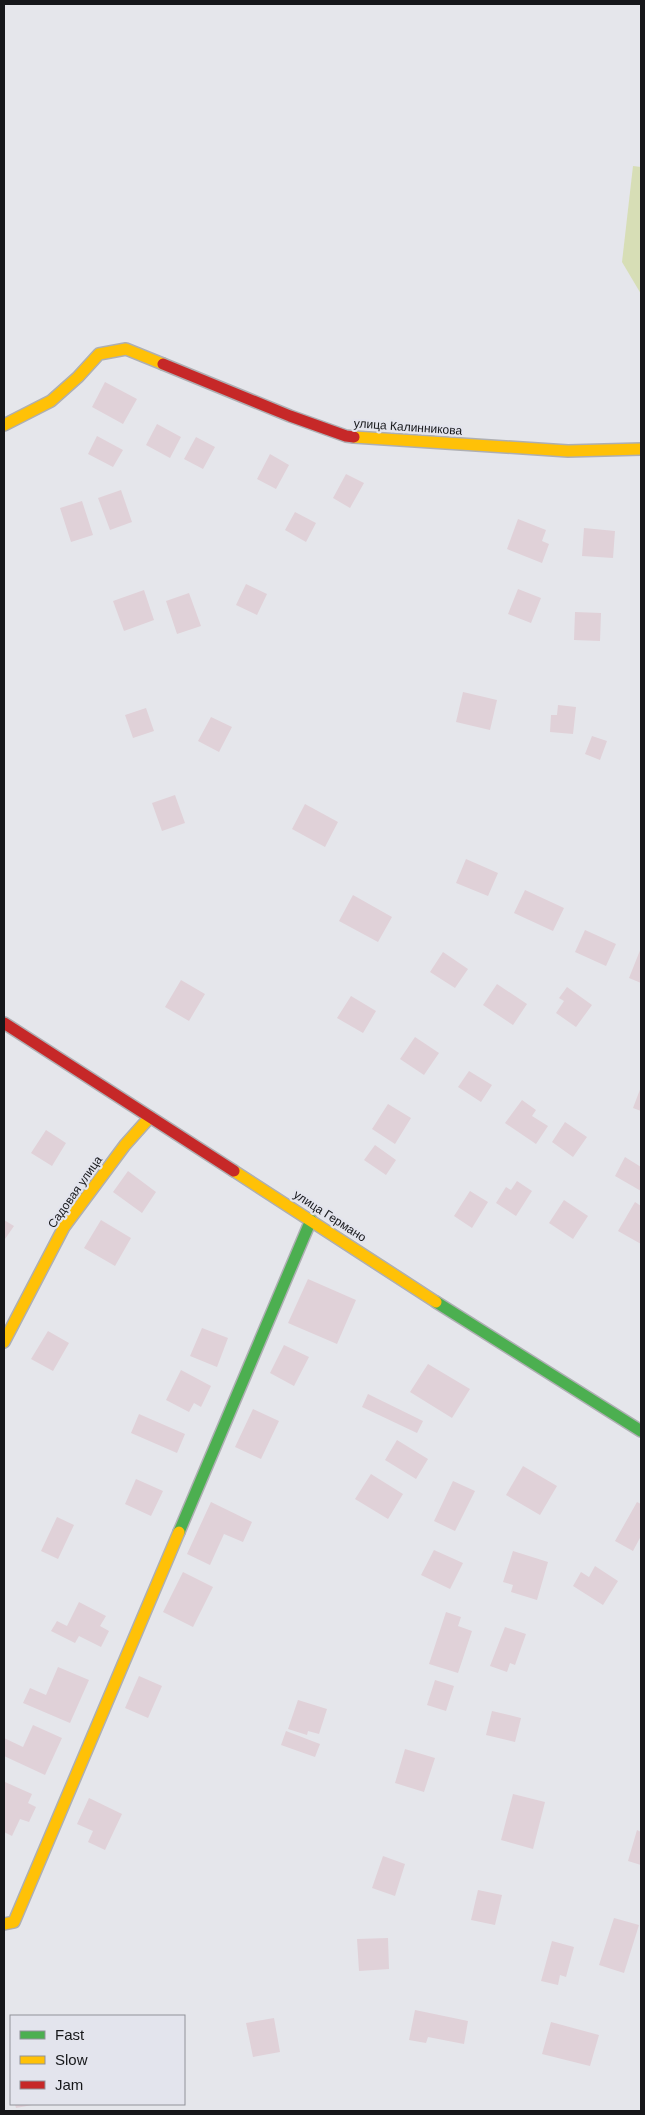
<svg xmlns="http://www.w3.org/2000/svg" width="645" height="2115" viewBox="0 0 645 2115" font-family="Arial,sans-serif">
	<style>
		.green { fill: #d7deb6 }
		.building { fill: #e0d1d8 }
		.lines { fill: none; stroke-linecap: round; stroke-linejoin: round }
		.fast-casing { stroke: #aeafb3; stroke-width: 14 }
		.slow-casing { stroke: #aeafb3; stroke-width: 14 }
		.jam-casing { stroke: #aeafb3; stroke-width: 14 }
		.fast { stroke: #4caf50; stroke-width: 11 }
		.slow { stroke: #ffc107; stroke-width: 11 }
		.jam { stroke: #c62828; stroke-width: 11 }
		.labels { text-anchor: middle; stroke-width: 4.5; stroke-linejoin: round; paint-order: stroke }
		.street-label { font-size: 12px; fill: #16171a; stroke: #e3e4ed }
	</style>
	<rect width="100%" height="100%" fill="#e5e6eb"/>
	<path class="green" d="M633,166l8,1v127l-19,-32z"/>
	<path class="building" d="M105,382l32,17 -14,25 -31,-17z
		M157,424l24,13 -11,21 -24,-13z
		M97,436l26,14 -10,17 -25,-13z
		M196,437l19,10 -12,22 -19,-10z
		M270,454l19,11 -13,24 -19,-10z
		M346,474l18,9 -14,25 -17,-10z
		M121,490l11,32 -22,8 -12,-32z
		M82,501l11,34 -22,7 -11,-34z
		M295,512l21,11 -10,19 -21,-12z
		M518,519l28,11 -4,11 7,3 -7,19 -35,-14z
		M584,528l31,3 -2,27 -31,-2z
		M246,584l21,10 -10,21 -21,-10z
		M518,589l23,9 -10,25 -23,-9z
		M144,590l10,30 -30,11 -11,-30z
		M189,593l12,33 -24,8 -11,-33z
		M575,612l26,1 -1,28 -26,-1z
		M463,692l34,8 -7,30 -34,-8z
		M558,705l18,2 -3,27 -23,-2 1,-17h6z
		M146,708l8,23 -21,7 -8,-23z
		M211,717l21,10 -13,25 -21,-11z
		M592,736l15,5 -7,19 -15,-6z
		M175,795l10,28 -23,8 -10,-28z
		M305,804l33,18 -13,25 -33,-18z
		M466,859l32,14 -10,23 -32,-13z
		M525,890l39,18 -11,23 -39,-18z
		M353,895l39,22 -14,25 -39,-21z
		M585,930l31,14 -10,22 -31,-14z
		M641,948v35l-12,-5z
		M443,952l25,17 -13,19 -25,-16z
		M181,980l24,14 -16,27 -24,-14z
		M497,984l30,20 -14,21 -30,-20z
		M567,987l25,18 -16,22 -20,-14 8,-12 -5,-3z
		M351,996l25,15 -13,22 -26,-15z
		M415,1037l24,16 -15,22 -24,-16z
		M469,1071l23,14 -11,17 -23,-15z
		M641,1087v24l-8,-3z
		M522,1100l14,10 -4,6 16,10 -12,18 -31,-21z
		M388,1104l23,14 -16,26 -23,-15z
		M565,1122l22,15 -14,20 -21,-15z
		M46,1130l20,13 -14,23 -21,-13z
		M375,1145l21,15 -10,15 -22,-15z
		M625,1157l16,10v24l-26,-15z
		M128,1171l28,21 -14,21 -29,-21z
		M517,1181l15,10 -16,25 -20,-13 10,-16 5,3z
		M470,1191l18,11 -16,26 -18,-12z
		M564,1200l24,16 -15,23 -24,-16z
		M635,1202l6,4v38l-23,-13z
		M4,1220l10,6 -9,13 -1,-1z
		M101,1220l30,18 -16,28 -31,-18z
		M308,1279l48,21 -19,44 -49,-21z
		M202,1328l26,10 -11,29 -27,-11z
		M48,1331l21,12 -16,28 -22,-12z
		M284,1345l25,12 -15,29 -24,-13z
		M428,1364l42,25 -18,29 -42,-26z
		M181,1370l30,16 -10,21 -7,-4 -5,9 -23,-12z
		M368,1394l55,27 -6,12 -55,-26z
		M253,1409l26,12 -18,38 -26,-12z
		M139,1414l46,20 -8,19 -46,-20z
		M397,1440l31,19 -12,20 -31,-19z
		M523,1466l34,20 -17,29 -34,-20z
		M371,1474l32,20 -15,25 -33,-20z
		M136,1479l27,12 -12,25 -26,-12z
		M453,1481l22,10 -20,40 -21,-10z
		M211,1502l41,20 -9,20 -19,-8 -14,31 -23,-11z
		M637,1502l4,2v32l-8,15 -18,-10z
		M57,1517l17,8 -16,34 -17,-8z
		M434,1550l29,13 -13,26 -29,-14z
		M513,1551l35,11 -11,38 -26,-8 2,-7 -10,-3z
		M595,1566l23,15 -15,24 -30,-19 8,-14 8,5z
		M183,1572l30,15 -20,40 -30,-15z
		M79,1602l27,14 -6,10 9,5 -8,16 -22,-11 -4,7 -24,-12 6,-10 10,5z
		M446,1612l15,5 -3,9 14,5 -14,42 -29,-9z
		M505,1627l21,7 -11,31 -5,-2 -3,9 -17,-6z
		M58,1667l31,13 -19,43 -47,-20 7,-15 16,7z
		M139,1676l23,10 -14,32 -23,-10z
		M435,1680l19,6 -8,25 -19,-6z
		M298,1700l29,9 -8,25 -11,-3 -1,4 -19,-6z
		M492,1711l29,7 -6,24 -29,-7z
		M33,1725l29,13 -17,37 -41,-19v-18l19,9z
		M286,1731l34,13 -5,13 -34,-12z
		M405,1749l30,9 -11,34 -29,-9z
		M5,1782l27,12 -4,9 8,4 -7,15 -9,-3 -8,17 -8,-4z
		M513,1794l32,8 -12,47 -32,-9z
		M89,1798l33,16 -17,36 -17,-8 5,-11 -16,-7z
		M637,1830l4,2v33l-13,-4z
		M383,1856l22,8 -10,32 -23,-8z
		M478,1890l24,5 -7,30 -24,-5z
		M614,1918l25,7 -15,48 -25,-8z
		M388,1938l1,31 -30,2 -2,-32z
		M552,1941l22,6 -8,30 -6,-2 -2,10 -17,-4z
		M415,2010l53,11 -4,23 -36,-7 -2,6 -17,-3z
		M274,2018l6,34 -27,5 -7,-34z
		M551,2022l48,13 -9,31 -48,-12z
		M15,2104h16l1,1 -16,3z"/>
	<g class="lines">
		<g class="fast-casing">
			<path id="fast" d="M436,1302l205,129
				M179,1532l132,-312"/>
		</g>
		<g class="slow-casing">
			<path id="slow" d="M4,425l47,-24 27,-24 21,-23 27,-5 37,15
				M354,437l214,14 73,-2
				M234,1171l202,131
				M4,1342l60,-115 61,-82 25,-28
				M4,1924l10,-2 165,-390"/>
		</g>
		<g class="jam-casing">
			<path id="jam" d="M163,364l127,52 56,20 8,1
				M4,1023l230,148"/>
		</g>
		<use href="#fast" class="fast"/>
		<use href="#slow" class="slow"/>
		<use href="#jam" class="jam"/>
	</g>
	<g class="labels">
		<g class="street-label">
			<text transform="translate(408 427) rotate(4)" y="4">улица Калинникова</text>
			<text transform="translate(75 1192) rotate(-55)" y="4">Садовая улица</text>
			<text transform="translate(330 1216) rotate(33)" y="4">улица Германо</text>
		</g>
	</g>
	<rect width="645" height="2115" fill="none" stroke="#16171a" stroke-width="10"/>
	<rect x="10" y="2015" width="175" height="90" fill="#e3e4ed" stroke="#919299"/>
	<rect x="20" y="2031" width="25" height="8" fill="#4caf50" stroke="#919299"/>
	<text x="55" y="2040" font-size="15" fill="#16171a">Fast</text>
	<rect x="20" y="2056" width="25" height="8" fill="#ffc107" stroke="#919299"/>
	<text x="55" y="2065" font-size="15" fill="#16171a">Slow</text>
	<rect x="20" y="2081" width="25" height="8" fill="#c62828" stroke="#919299"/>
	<text x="55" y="2090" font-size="15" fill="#16171a">Jam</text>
</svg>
